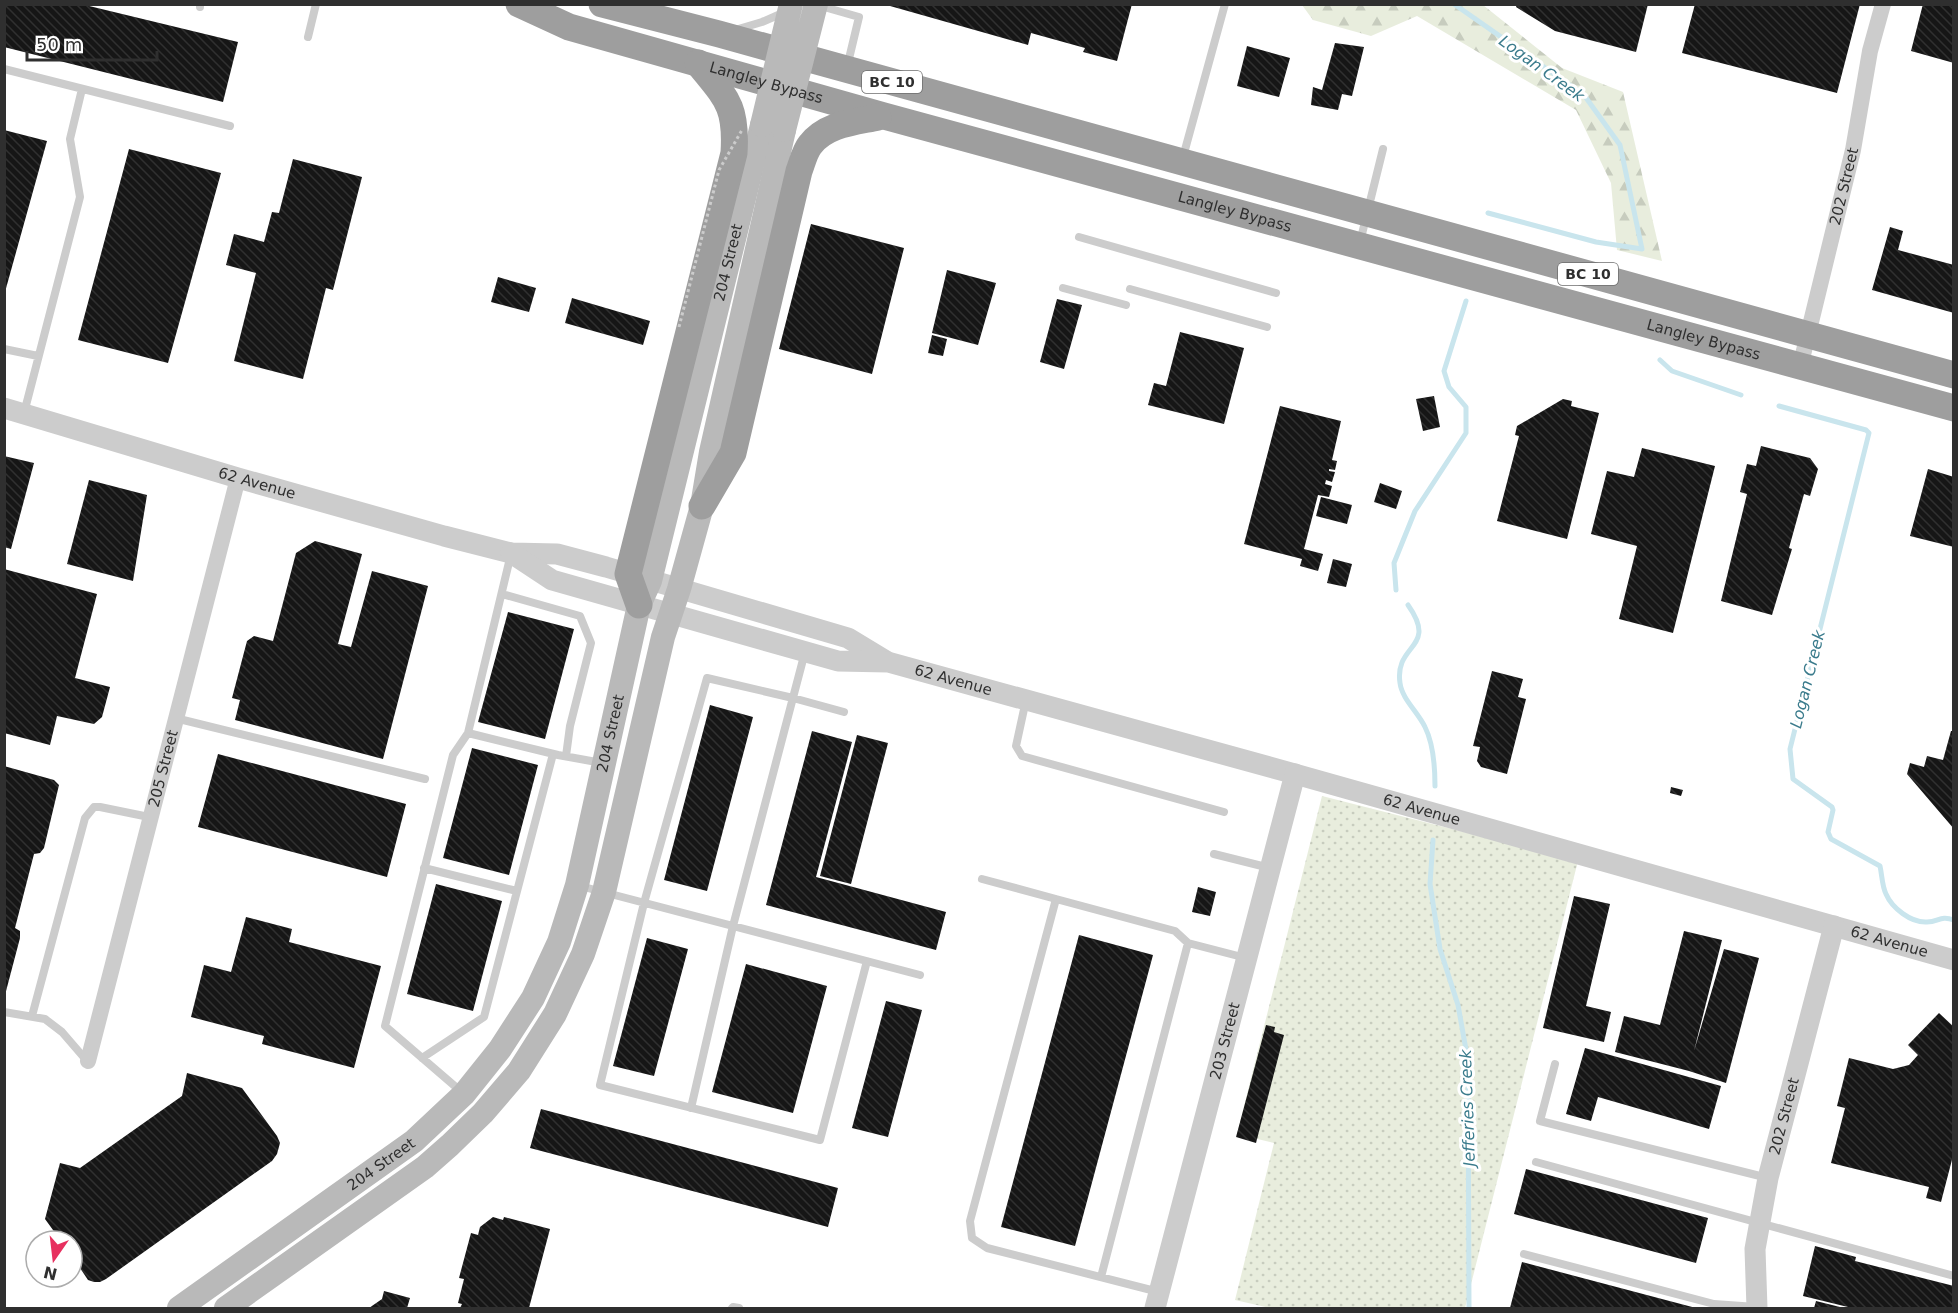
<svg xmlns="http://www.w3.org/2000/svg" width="1958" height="1313" viewBox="0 0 1958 1313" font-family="'DejaVu Sans',sans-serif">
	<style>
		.green { fill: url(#green-dots) }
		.forest { fill: url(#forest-firs) }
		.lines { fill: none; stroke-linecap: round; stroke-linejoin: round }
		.stream { stroke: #c9e5ed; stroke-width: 5 }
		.building { fill: url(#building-back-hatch) }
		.service { stroke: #ccc; stroke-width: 8 }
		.minor { stroke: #ccc; stroke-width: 16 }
		.tertiary { stroke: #ccc; stroke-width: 21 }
		.secondary { stroke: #b9b9b9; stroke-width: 24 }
		.trunk { stroke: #9e9e9e; stroke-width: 27 }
		.path-bridge { stroke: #ccc; stroke-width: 3; stroke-dasharray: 3 3; stroke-linecap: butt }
		.secondary-bridge { stroke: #b9b9b9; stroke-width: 24 }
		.labels { text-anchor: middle; stroke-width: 6; stroke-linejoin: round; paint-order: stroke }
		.shield { fill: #fff; stroke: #6d6d6d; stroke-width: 1.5 }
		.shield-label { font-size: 14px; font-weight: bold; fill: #2f2f2f }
		.street-label { font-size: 15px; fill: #2f2f2f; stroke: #fff }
		.water-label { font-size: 16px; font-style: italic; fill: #3a7b8c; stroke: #fff }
	</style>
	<defs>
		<pattern id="green-dots" width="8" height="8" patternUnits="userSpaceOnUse" patternTransform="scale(1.5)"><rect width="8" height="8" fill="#e8eddd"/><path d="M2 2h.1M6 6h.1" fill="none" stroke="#c7ccbe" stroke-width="1.8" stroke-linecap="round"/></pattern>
		<pattern id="forest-firs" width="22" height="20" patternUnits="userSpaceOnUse" patternTransform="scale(1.5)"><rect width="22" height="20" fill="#e8eddd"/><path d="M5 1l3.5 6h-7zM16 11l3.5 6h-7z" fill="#c7ccbe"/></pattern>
		<pattern id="building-back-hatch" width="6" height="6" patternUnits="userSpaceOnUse" patternTransform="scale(1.5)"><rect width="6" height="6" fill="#161616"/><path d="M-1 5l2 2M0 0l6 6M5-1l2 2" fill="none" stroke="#303030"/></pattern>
	</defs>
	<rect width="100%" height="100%" fill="#fff"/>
	<path class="green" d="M1322,796l256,65 -113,447h-195l-35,-8 39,-157 -37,-9z"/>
	<path class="forest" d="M1302,5h181l79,63 61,24 39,169 -45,-11 -6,-67 -35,-73 -159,-94 -46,20 -58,-16z"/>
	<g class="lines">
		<path class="stream" d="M1454,4l130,91 36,50 22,104 -46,-7 -108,-29
			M1660,360l12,11 69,24
			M1779,406l87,24 3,3 -79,316 3,30 39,28 1,3 -5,22 3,7 49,27c2,9 2,20 6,28 6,14 25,29 41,28 12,0 13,-7 27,-2
			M1396,590l-2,-27 21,-52 51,-78v-26l-17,-20 -5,-16 22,-70
			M1408,605c31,44 -14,38 -8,78 2,16 18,29 25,44 8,16 10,41 10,59
			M1433,840l-3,44 10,65 18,56 10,56 1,247"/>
	</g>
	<path class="building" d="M883,4h249l-15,57 -34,-9 2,-4 -54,-15 -3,12z
		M1517,4h131l-12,48 -81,-21 -39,-24z
		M1695,4h165l-23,89 -155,-40z
		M1923,4h31v59l-43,-12z
		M4,5h81l153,37 -15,60 -219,-55z
		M1335,43l29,4 -12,49 -10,-2 -4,16 -27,-5 2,-18 9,3z
		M1247,46l43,12 -11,39 -42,-11z
		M4,130l43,11 -42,151h-1z
		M129,149l92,24 -53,190 -90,-23z
		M293,159l69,18 -29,113 -7,-2 -23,91 -69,-18 22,-88 -30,-8 8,-31 30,8 8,-30 7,1z
		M811,224l93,24 -32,126 -93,-25z
		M1890,227l13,4 -5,19 56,15v48l-82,-23z
		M947,270l49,13 -18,62 -46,-12z
		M498,277l38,11 -7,24 -38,-10z
		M572,298l78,23 -7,24 -78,-22z
		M1057,299l25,6 -18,64 -24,-7z
		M1180,332l64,16 -20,76 -76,-19 6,-22 12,3z
		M932,335l15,4 -4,17 -15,-3z
		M1434,396l6,31 -17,4 -7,-32z
		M1563,399l9,2 -1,5 28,7 -32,126 -70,-18 22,-85 -4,-1 2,-9z
		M1280,406l61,15 -9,39 5,1 -2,9 -6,-1v2l6,1 -3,10 -6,-2 -1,4 7,2 -3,11 -11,-2 -14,54 19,5 -5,17 -18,-5 2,-7 -58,-15z
		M1761,446l49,12 8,11 -8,27 -6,-2 -15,54 3,1 -20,66 -51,-14 26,-107 -7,-2 7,-28 9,2z
		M1642,448l73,18 -42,167 -54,-14 18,-73 -46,-12 16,-63 27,6z
		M4,456l30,7 -23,86 -7,-2z
		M1928,469l26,8v70l-44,-11z
		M89,480l58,15 -14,86 -66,-17z
		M1380,483l22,8 -6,18 -22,-7z
		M1321,497l31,8 -5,19 -31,-8z
		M315,541l47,13 -24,90 13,3 21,-76 56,15 -45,173 -148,-39 5,-20 -8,-2 15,-57 7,-5 19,5 23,-88z
		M1333,559l19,5 -6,23 -19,-4z
		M4,569l93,25 -22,84 35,9 -8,30 -8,7 -37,-8 -7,29 -46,-12z
		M508,612l66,17 -29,110 -67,-17z
		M1492,671l31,8 -5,18 8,2 -19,75 -26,-7 -4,-6 3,-14 -7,-1z
		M710,705l43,12 -46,174 -43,-11z
		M812,731l40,11 -36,135 130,35 -10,38 -170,-45z
		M1951,731h3v98l-47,-55 3,-11 14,4 3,-11 16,4z
		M857,735l31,8 -37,141 -31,-8z
		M472,748l66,17 -29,110 -66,-17z
		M218,754l188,50 -19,73 -189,-50z
		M4,766l50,14 5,5 -15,63 -4,5 -6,1 -19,74 5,3v7l-15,57z
		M1671,787l12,3 -2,6 -11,-3z
		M436,884l66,17 -29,110 -66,-17z
		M1198,887l18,5 -6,24 -18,-4z
		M1574,896l36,8 -24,102 25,6 -7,30 -61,-14z
		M246,917l46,12 -3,13 92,24 -27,102 -92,-24 2,-8 -73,-19 13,-52 27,7z
		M1684,931l38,9 -28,111 30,-102 35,9 -33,125 -37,-12 -74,-19 9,-36 36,9z
		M1079,935l74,20 -78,291 -74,-19z
		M647,938l41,11 -34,127 -41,-10z
		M746,964l81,22 -34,127 -81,-21z
		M886,1001l36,9 -34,127 -36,-9z
		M1939,1013l15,14v125l-13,50 -15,-4 3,-11 -98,-24 14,-55 -8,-2 12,-48 44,11 16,-4 9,-10 -10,-10z
		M1266,1025l9,2 -1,5 10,3 -28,108 -20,-6z
		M1585,1048l136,38 -12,43 -111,-32 -7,24 -25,-7z
		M187,1073l55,15 35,48 3,7 -3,11 -5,7 -166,118 -6,3h-6l-6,-2 -16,-24v-15h-11l-16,-22 15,-56 20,5 102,-72z
		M541,1109l297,79 -10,39 -298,-79z
		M1526,1169l182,49 -12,45 -182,-49z
		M493,1217l10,3 1,-3 46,12 -21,79h-69l2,-4 -4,-1 6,-24 -5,-1 12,-45 7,2 2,-8z
		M1815,1246l41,11 -1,4 99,25v22h-102l-49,-12z
		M1522,1262l174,46h-186z
		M384,1291l26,7 -3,10h-38l13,-9z
		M1816,1301l28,7h-30z"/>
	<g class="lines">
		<path class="service" d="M817,5l42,12 -12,50
			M200,7v-3
			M735,30l27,-8 23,-10
			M308,37l8,-33
			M4,69l226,57
			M1183,157l42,-153
			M1079,237l197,56
			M1360,242l23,-93
			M1063,288l63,17
			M1130,289l137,38
			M4,349l34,7
			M24,413l56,-216 -10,-58 12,-50
			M502,594l78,22 11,27 -21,83 -4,30
			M1026,700l-10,46 6,10 202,56
			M844,712l-51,-14 -86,-20 -63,225 -44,182 220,55 47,-179
			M175,718l250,61
			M468,733l90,22 44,8
			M1214,854l56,14
			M424,868l93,23
			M982,879l74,20 -86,322 2,17 15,10 172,44
			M580,886l340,89
			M1056,899l119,32 13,12 58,15
			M4,1012l41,7 17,13 25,29
			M32,1016l53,-198 9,-11h6l49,10
			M422,1058l62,-41 69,-263
			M1555,1064l-15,57 228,57
			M464,1094l-79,-68 68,-271 15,-22 43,-179
			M691,1108l42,-182 72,-274
			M1536,1162l418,114
			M1524,1254l190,50 42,3
			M1101,1277l87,-334
			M732,1308l1,-1 6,1"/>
		<g class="minor">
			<path id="s1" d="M1800,367l53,-217 17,-99 13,-47"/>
			<path id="s2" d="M88,1061l150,-583"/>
		</g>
		<g class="tertiary">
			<path id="s3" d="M4,408l234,70 206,58 67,17 46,1 49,13 242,71 38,23"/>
			<path id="s4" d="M511,553l41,27 286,81 50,1 407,112 659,186"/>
			<path id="s5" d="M1155,1308l140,-534"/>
			<path id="s6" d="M1757,1308l-2,-59 13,-71 66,-252"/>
		</g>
		<g class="secondary">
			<path id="s7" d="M179,1308l235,-167 50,-47 36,-45 33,-51 26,-56 18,-57 62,-280 11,-24 112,-456"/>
			<path d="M226,1308l199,-141 25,-22 33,-32 36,-42 36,-57 28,-60 21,-62 59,-255 16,-48 23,-83 9,-54 73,-322"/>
		</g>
		<g class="trunk">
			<path id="s8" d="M519,4l50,23 315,89 1070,292"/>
			<path d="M602,4l117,30 1235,341"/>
			<path d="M702,506l31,-53 66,-282c3,-8 6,-20 11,-26 16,-21 45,-23 68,-28"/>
			<path d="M639,605l-11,-31 106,-421c3,-48 -8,-55 -36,-90"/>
		</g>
		<path class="path-bridge" d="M679,327l40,-157 23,-40"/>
		<path class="secondary-bridge" d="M762,125l29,-121
			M784,130l32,-126"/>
	</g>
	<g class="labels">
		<g class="shield">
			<rect x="862" y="71" width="60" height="22" rx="4.5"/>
			<rect x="1558" y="263" width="60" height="22" rx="4.5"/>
		</g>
		<g class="shield-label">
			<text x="892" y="87">BC 10</text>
			<text x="1588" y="279">BC 10</text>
		</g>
		<g class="street-label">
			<text dy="5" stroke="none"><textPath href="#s8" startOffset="260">Langley Bypass</textPath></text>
			<text dy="5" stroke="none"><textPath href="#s1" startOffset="186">202 Street</textPath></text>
			<text dy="5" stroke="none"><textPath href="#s8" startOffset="746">Langley Bypass</textPath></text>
			<text dy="5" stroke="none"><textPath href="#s7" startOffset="1238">204 Street</textPath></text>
			<text dy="5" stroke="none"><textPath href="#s8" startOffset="1232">Langley Bypass</textPath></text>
			<text dy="5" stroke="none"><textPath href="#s3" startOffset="264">62 Avenue</textPath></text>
			<text dy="5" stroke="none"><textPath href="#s4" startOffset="464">62 Avenue</textPath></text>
			<text dy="5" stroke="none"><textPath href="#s7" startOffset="752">204 Street</textPath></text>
			<text dy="5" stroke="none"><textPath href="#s2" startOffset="302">205 Street</textPath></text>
			<text dy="5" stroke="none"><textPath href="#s4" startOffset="950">62 Avenue</textPath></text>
			<text dy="5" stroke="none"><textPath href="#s4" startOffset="1436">62 Avenue</textPath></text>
			<text dy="5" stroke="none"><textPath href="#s5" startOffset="276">203 Street</textPath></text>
			<text dy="5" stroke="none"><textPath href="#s6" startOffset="195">202 Street</textPath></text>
			<text dy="5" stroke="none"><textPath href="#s7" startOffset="248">204 Street</textPath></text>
		</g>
		<g class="water-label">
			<text transform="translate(1542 68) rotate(36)" y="6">Logan Creek</text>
			<text transform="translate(1807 679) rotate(-76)" y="6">Logan Creek</text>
			<text transform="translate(1467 1108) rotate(-92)" y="6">Jefferies Creek</text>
		</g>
	</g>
	<rect width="1958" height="1313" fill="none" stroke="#2f2f2f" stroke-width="12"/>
	<g transform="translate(54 1259) rotate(194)"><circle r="28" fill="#ffffff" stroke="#acacac" stroke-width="1.5"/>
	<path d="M0-4.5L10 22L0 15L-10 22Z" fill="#e7305f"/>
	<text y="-9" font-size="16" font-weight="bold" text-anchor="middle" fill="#2f2f2f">N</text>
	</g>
	<path d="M27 51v9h130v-9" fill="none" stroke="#2f2f2f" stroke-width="3"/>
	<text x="36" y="51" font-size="18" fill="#2f2f2f" stroke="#ffffff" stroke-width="4.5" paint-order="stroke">50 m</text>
</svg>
